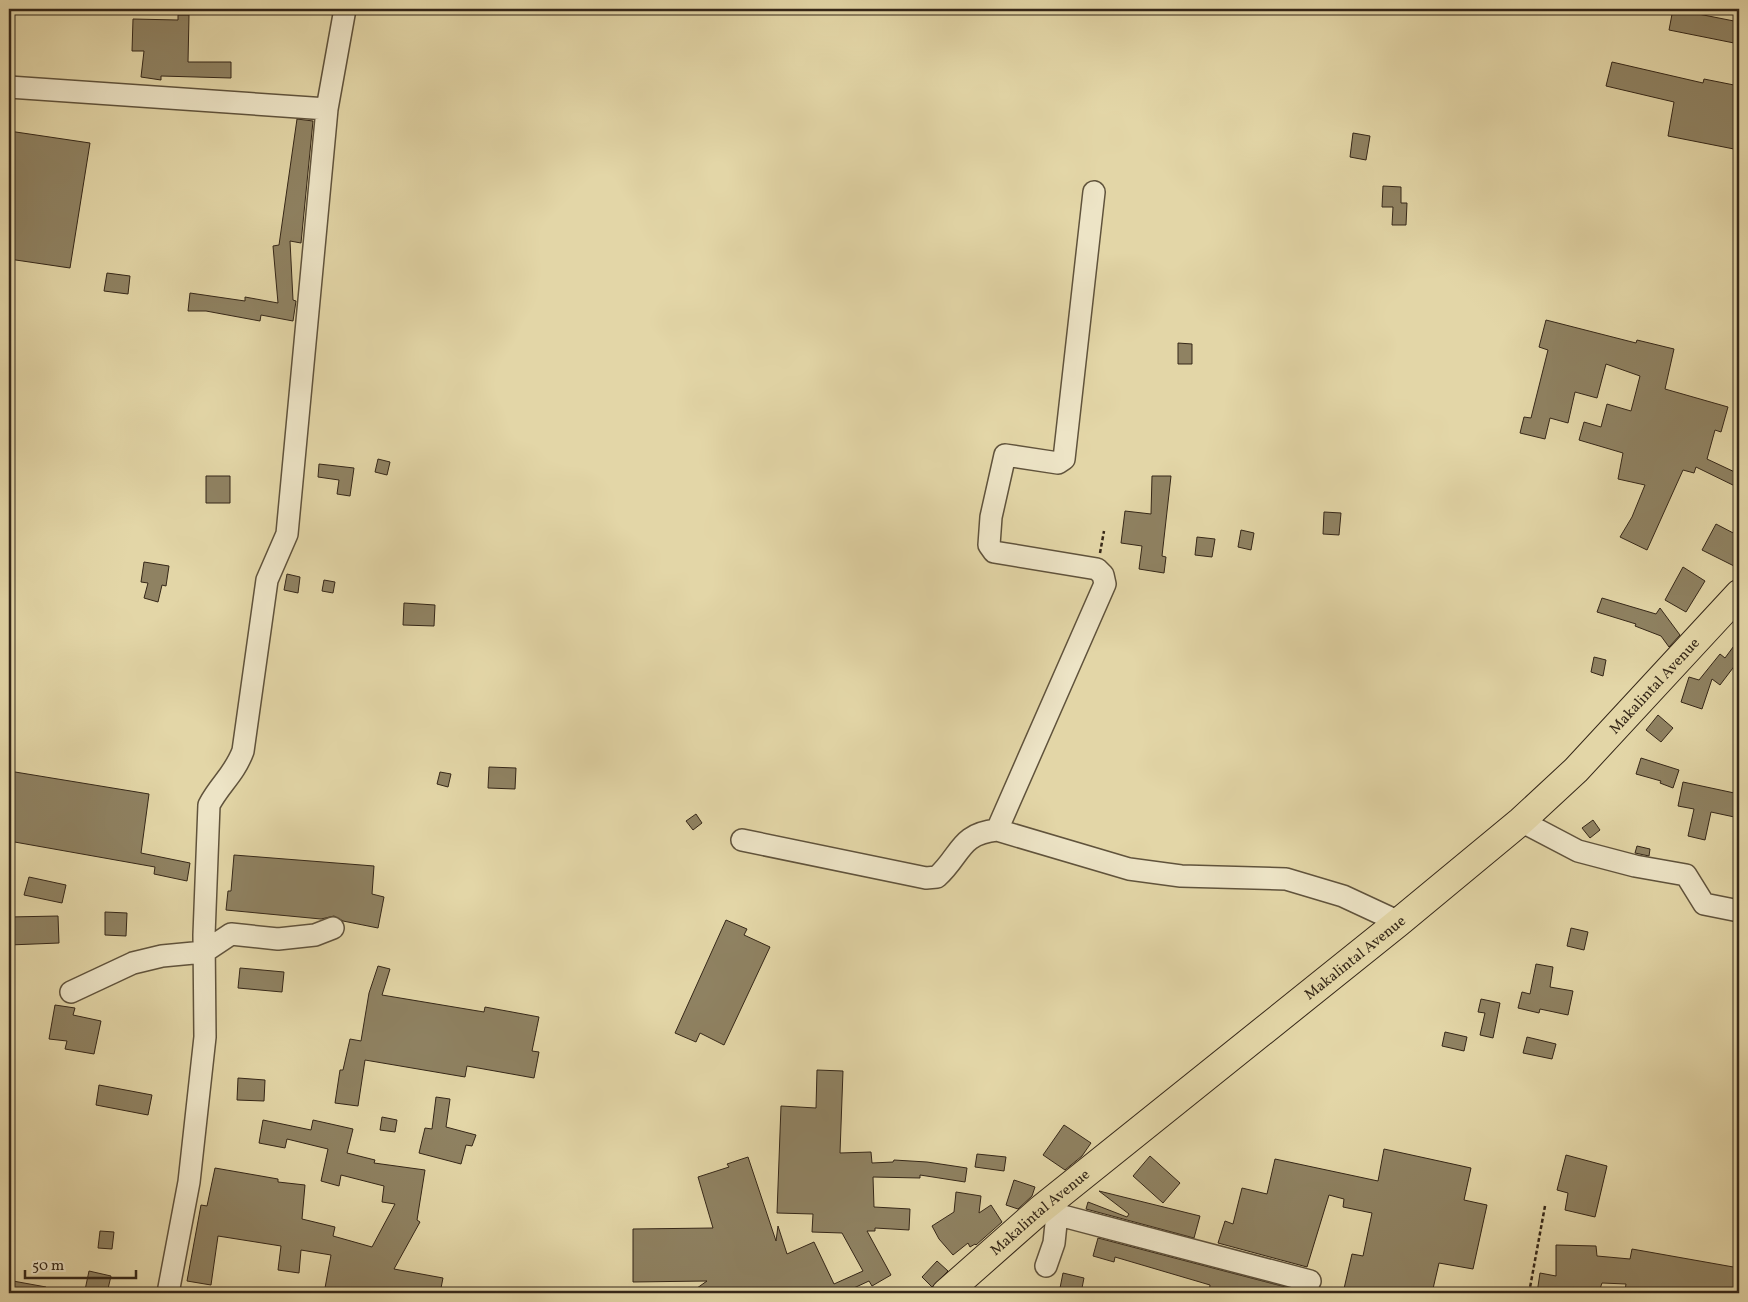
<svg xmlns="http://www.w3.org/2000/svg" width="1748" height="1302" viewBox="0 0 1748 1302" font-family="Vollkorn,serif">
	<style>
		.building { fill: #8f8262; stroke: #352718 }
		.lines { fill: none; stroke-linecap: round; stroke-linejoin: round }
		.minor-casing { stroke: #60533c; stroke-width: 24 }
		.major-casing { stroke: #352718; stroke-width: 30 }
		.path { stroke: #352718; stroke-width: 2.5; stroke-dasharray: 4 2.5; stroke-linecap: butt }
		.minor { stroke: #ede4c6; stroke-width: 21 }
		.major { stroke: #e3d6a7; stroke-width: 28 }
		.labels { text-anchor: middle; stroke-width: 5; stroke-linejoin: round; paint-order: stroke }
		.street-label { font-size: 15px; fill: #352718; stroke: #ede4c6 }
	</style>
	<rect width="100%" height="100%" fill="#e3d6a7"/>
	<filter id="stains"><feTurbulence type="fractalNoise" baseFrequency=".004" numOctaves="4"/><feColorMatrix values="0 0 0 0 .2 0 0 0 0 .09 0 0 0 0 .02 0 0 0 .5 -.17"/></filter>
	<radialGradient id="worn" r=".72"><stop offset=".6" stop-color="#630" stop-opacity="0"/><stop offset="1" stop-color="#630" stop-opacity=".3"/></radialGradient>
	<path class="building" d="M1673,9l66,13v22l-70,-14z
		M178,15h11l-1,47h43v16l-70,-2v4l-20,-3 3,-26h-12l1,-32 45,1z
		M1612,62l91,21 1,-4 35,7v64l-71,-14 6,-34 -68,-16z
		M297,119l16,2 -12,122 -11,-2 3,59 3,1 -3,20 -32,-6 -1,6 -54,-10h-18l2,-18 55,8v-4l33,6 -5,-57 6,-1z
		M9,131l81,12 -20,125 -61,-9z
		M1353,133l17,3 -4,24 -16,-3z
		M1383,186l18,1v16h6l-1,22h-14l1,-18h-11z
		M107,273l23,3 -2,18 -24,-3z
		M1546,320l90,23 1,-3 37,9 -9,40 63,18 -7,25 -6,-2 -8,29 32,15v14l-43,-21 -2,6 -11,-3 -36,80 -27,-13 12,-20 13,-32 -27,-6 5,-26 -44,-13 5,-18 17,5 6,-23 24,7 9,-35 -34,-12 -9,34 -22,-6 -7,31 -18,-5 -5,21 -25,-6 4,-16 7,1 17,-68 -9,-3z
		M1178,343l14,1v20h-14z
		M378,459l12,3 -3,13 -12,-3z
		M319,464l35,4 -4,28 -13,-2 2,-14 -21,-3z
		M206,476h24v27h-24z
		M1152,476h19l-9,80 4,1 -2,16 -25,-4 3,-23 -21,-3 4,-32 26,3z
		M1324,512l17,1 -2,22 -16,-1z
		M1716,524l23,12v21l-5,9 -32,-16z
		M1241,530l13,3 -3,17 -13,-3z
		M1197,537l18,2 -3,18 -17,-2z
		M144,562l25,4 -3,20 -4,-1 -4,17 -14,-4 4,-15 -7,-1z
		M1683,567l22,14 -19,31 -21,-12z
		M287,574l13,3 -2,16 -14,-3z
		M324,580l11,2 -2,11 -11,-2z
		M1602,598l54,16 4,-6 20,27 -11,12 -8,-11 -26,-10 1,-2 -39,-12z
		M404,603l31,2 -1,21 -31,-1z
		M1739,639v21l-19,25 -8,-6 -10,30 -21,-7 8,-25 10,3 21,-26 5,4z
		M1594,657l12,3 -3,16 -12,-4z
		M1658,715l15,13 -12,14 -15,-12z
		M1641,758l38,12 -6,18 -13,-5 1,-2 -25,-7z
		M489,767l27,1 -1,21 -27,-1z
		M9,771l140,23 -8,59 49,10 -3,18 -33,-7 1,-7 -146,-26z
		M440,772l11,2 -3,13 -11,-3z
		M1683,782l56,12v24l-28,-6 -6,28 -17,-4 6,-27 -16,-3z
		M696,814l6,9 -9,7 -7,-9z
		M1593,820l7,10 -10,8 -8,-10z
		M1637,846l13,3 -1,7 -14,-3z
		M234,855l140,11 -2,28 12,3 -6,31 -35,-7 -9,-5 -13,3 -95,-9 2,-19h3z
		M29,877l37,8 -4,18 -38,-8z
		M105,912l22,1 -1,23 -21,-1z
		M58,916l1,27 -50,2v-28z
		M726,920l21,9 -3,6 26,12 -46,98 -24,-12 -4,9 -21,-9z
		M1571,928l17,4 -4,18 -17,-4z
		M1536,964l17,3 -3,20 23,4 -5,24 -28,-6 -1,4 -21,-5 4,-16 8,2z
		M378,966l12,3 -8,26 102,17 1,-5 54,10 -7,34 7,1 -5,26 -67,-12 -2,11 -100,-17 -7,46 -23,-3 5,-33h3l7,-31 11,2 8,-48z
		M240,968l44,4 -2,20 -44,-4z
		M1481,999l19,4 -7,35 -13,-3 5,-22 -7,-1z
		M55,1005l20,3 -2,7 28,6 -7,33 -29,-5 2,-8 -18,-2z
		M1445,1032l22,5 -3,14 -22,-5z
		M1527,1037l29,7 -4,15 -29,-6z
		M817,1070l26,1 -3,82 31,-1 1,11 21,-1 1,-2 33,2 40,6 -2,14 -45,-7v3l-47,-1 1,30 36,2 -1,21 -34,-2v3h-8l24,44 -19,11 -3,-5 -26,12h-153l17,-12 -74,1v-53l80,-1 -15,-51 31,-10 -2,-3 21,-7 28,84 2,-15 9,28 27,-12 20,42 29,-13 -21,-38 -30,-1 1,-18 -36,-1 4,-107 35,2z
		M238,1078l27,2 -1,21 -27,-1z
		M99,1085l53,10 -4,20 -52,-10z
		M436,1097l14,2 -4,28 30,8 -4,11 -6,-1 -5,19 -42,-11 6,-25 7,1z
		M382,1117l15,3 -2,12 -15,-2z
		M263,1120l48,10 2,-10 40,9 -6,24 28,7 -1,3 51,7 -8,50 3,2 -26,47 49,9 -3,15h-86l-29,-5 6,-33 -30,-5 -2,23 -21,-3 3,-24 -63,-10 -7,49 -24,-4 14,-76 6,1 8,-38 63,11v3l27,3 -3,34 33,8 -2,9 39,11 23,-43 -13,-2 2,-16 -43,-11 -2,11 -18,-5 7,-32 -41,-10 -2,9 -26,-5z
		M1064,1125l27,18 -9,13 -17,14 -22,-15z
		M1384,1149l87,19 -7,32 23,5 -14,64 -34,-6 -7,30h-89l9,-39 11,2 9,-43 -29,-6 1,-8 -15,-4 -22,72 -89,-24 7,-22 8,3 9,-36 25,6 8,-35 103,22z
		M977,1154l29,3 -2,14 -29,-4z
		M1566,1155l41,11 -12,51 -30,-7 3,-17 -11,-3z
		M1150,1156l30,27 -17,20 -30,-27z
		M1014,1180l21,7 -3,9 -14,13 -12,-4z
		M1099,1191l101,25 -6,22 -108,-29 2,-7 39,15 2,-3z
		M956,1192l25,4 -2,17 12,-8 11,17 -26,23 -1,-1 -5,3 -2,-4 -15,12 -14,-16 -7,-13 22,-14z
		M100,1231l14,1 -2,17 -14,-1z
		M1098,1238l199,52 -1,3h-87l1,-8 -95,-28 -1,5 -21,-6z
		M1556,1245l40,1 1,10 33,3 2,-10 107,19v25h-96l-18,-3 1,-6 -24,-1 -2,6h-45v4h-18l3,-20 16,3z
		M937,1261l11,10 -16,16 -10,-10z
		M89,1271l22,5 -4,17 -22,-3z
		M1063,1273l21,5 -3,15h-22z
		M13,1281l33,6v6h-36z"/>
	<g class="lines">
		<g class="minor-casing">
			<path id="minor" d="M9,87l318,22
				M1094,192l-30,267 -6,4 -53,-8 -14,62 -2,28 5,7 103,17 6,6 2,9 -108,246 132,39 52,7 105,3 57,17 56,26
				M1521,821l57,30 57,15 51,9 18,29 35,7
				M742,840l184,38 11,-1c25,-23 22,-43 60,-47
				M71,992l62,-29 29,-7 42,-4 27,-18 47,5 37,-4 18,-7
				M1040,1210l270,71
				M1046,1266l8,-23 3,-29
				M168,1293l21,-111 16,-145 -1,-102 5,-130c11,-21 25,-30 34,-54l24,-171 20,-46 40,-425 18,-100"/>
		</g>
		<g class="major-casing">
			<g id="major">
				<path id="s1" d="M946,1293l94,-83 359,-288 122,-101 55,-51 163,-176"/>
			</g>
		</g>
		<path class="path" d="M1100,553l4,-22
			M1529,1293l16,-87"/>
		<use href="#minor" class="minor"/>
		<use href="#major" class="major"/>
	</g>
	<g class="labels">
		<g class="street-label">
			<text dy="5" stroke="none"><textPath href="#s1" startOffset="934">Makalintal Avenue</textPath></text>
			<text dy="5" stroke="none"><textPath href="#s1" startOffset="529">Makalintal Avenue</textPath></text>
			<text dy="5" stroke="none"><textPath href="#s1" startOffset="124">Makalintal Avenue</textPath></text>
		</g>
	</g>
	<rect width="1748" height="1302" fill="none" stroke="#e3d6a7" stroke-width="30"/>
	<rect x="10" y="10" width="1728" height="1282" fill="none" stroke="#352718" stroke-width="2.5"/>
	<rect x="15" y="15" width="1718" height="1272" fill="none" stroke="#352718"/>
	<path d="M25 1270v8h111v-8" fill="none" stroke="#352718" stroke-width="2.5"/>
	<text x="32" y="1270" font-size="15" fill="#352718" stroke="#ede4c6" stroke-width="4" paint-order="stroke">50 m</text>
	<rect width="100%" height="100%" filter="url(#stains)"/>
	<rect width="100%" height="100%" fill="url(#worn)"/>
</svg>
